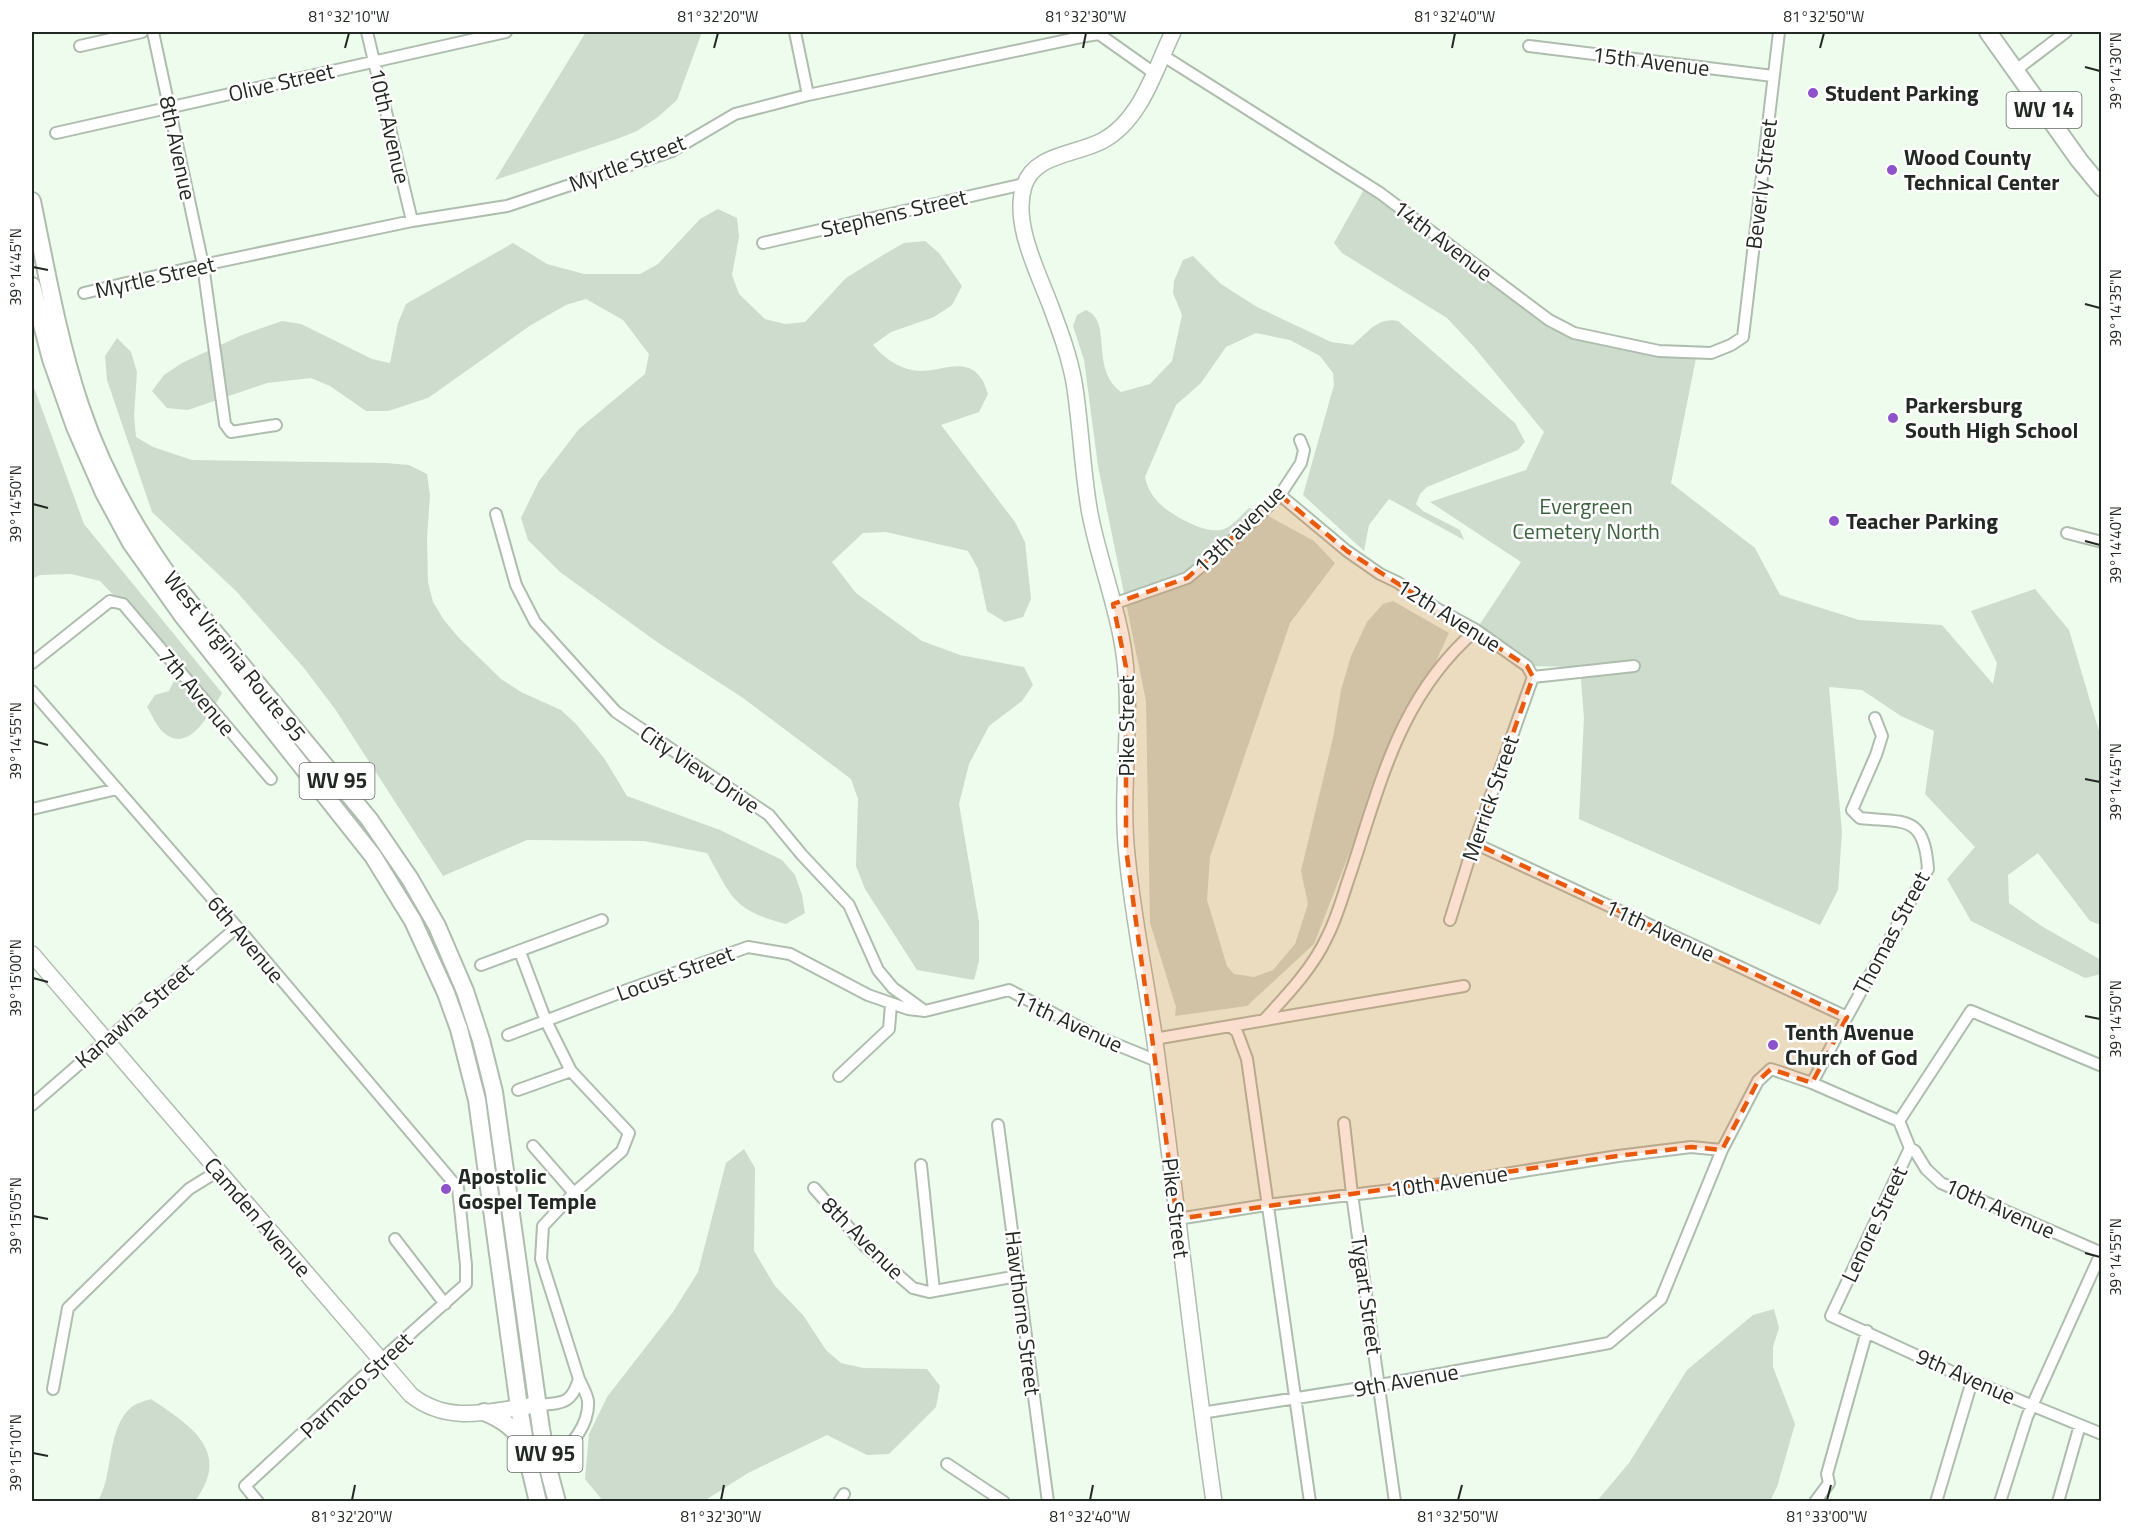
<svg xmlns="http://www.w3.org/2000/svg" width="2133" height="1533" viewBox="0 0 2133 1533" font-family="'Titillium Web',sans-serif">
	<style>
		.green { fill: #cddccc }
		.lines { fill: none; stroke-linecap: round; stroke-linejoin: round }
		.street-casing { stroke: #aebdae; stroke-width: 14 }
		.secondary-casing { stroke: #aebdae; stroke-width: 18 }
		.primary-casing { stroke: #aebdae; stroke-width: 20 }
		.street { stroke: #fff; stroke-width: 10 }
		.secondary { stroke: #fff; stroke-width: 15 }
		.primary { stroke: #fff; stroke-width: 16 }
		.marked { fill: #e8590c; fill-opacity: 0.2; stroke: #e8590c; stroke-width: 4.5; stroke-dasharray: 12 8; stroke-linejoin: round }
		.ticks { fill: none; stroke: #222822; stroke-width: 2 }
		.poi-dot { fill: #8d53cb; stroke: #fff; stroke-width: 2 }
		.labels { text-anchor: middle; stroke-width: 5; stroke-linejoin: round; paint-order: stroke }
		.shield { fill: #fff; stroke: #646864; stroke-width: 1.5 }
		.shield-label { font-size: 21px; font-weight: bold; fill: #222822 }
		.street-label { font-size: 22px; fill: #222822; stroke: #fff }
		.poi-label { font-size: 22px; font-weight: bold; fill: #222822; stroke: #fff; text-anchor: start }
		.park-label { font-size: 22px; fill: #3d623e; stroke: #fff }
		.neatline { fill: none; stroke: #222822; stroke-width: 2 }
		.ticks-label { font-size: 15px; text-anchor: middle; fill: #222822 }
	</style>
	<rect width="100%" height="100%" fill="#edfced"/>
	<path class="green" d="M586,32h116l-25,68 -19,17 -21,14 -20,8 -122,41z
		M1367,184l207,149 123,20 -26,130 84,65 25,47 79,25 83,5 51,59 4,-21 -26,-52 64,-22 34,41 32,108v187l-11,-4 -52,-68 -30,22 1,28 34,24 58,33v14l-16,4 -114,-57 -24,-42 28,-32 -50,-53 9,-63 -33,-15 -39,-26 -33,-3 13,145 -4,58 -18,35 -241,-106 5,-101 -4,-51 -53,-1 -51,-36 45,-68 -91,-60 96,-32 18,-38 -70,-85 -27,-29 -105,-65 -8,-10z
		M718,209l19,9 2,19 -7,38 7,19 26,25 20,5 20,-2 41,-44 37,-23 21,-12 21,-2 14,12 23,33 -10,19 -18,12 -43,15 -18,13c12,14 29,26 49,26 18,0 44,-14 58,6 4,4 6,12 8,17l-9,18 -38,13 74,97 10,20 6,57 -8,18 -18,5 -18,-11 -9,-42 -10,-18 -82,-19 -23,1 -31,29 24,31 66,48 38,14 64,12 9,18 -11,16 -33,25 -20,38 -10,40 20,118v39l-5,19 -57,-10 -52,-81 -9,-23 2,-67 -7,-20 -108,-81 -86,-56 -97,-70 -32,-32 -7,-22 18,-37 40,-52 66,-55 4,-20 -26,-34 -37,-21 -20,6 -35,20 -103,73 -40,13h-22l-36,-25 -19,-8 -44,5 -79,27 -21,-2 -15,-17 12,-16 18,-12 60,-28 40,-14 19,3 71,35 18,4 8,-40 8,-19 107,-61 34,21 37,10h56l18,-10 42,-45z
		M1193,256l28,28 36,23 74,35 22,3c14,-12 25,-28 45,-24l117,102 10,19 -7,8 -91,37 -7,7 -4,10 7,7 37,19 4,10 -75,-41 -20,26 -5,26 -61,-56 31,-110 -1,-12 -13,-17 -30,-16 -34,-7 -30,14 -25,36 -25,22 -31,72c2,10 6,17 13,25 11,12 49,34 66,27 9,-3 18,-15 25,-21l10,3 55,30 21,22 -45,60 -80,234 -3,43 20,66 7,8 20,3 19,-7 22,-26 13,-40 -7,-33 32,-133 8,-48 10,-34 16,-34 16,-18 10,-3 56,32 -91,198 -44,113 -67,62 -72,10 1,-9 -26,-84 -4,-222 -48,-235 -14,-106 -11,-34 4,-11 9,-5c3,2 6,3 8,6 14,15 -1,56 27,76l29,-8 22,-23 10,-46 -9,-22 1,-12 9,-21z
		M117,338l14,14 6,20 -3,44 2,21 17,10 39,13 194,3 23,2 18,9 3,21 -3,43 1,44 5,20 11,18 14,17 43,42 20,13 40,18 15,14 28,34 23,38 93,34 62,30 13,15 7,20 3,18 -19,11c-54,-14 -54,-27 -79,-71l-63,-12 -117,-1 -84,36 -108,-167 -31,-41 -68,-77 -84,-79 -45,-132 -2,-24z
		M32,386l3,4 49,134 138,169c-11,18 -33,63 -59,39 -7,-6 -11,-18 -16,-25l8,-12 14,-4 12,-25 -81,-85 -29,-7 -31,1 -8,4z
		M744,1149l11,19 -1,83 21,35 28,29 23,35 15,13 22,5 64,1 13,17 -4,21 -47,47 -22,1 -40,-20 -79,38 -44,28h-101l-18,-22 4,-45 18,-37 66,-85 25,-40 28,-109z
		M1774,1309l5,19 -6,19v20l22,57 -18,63 -7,14h-173l32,-38 58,-93 66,-55z
		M151,1399c40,27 81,52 44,102h-97c16,-26 8,-75 35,-95 4,-3 12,-5 18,-7z"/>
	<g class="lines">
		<g class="street-casing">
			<path id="street" d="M153,32l50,233 22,159 6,8 45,-7
				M367,32l45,189
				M795,32l13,63
				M80,46l62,-14
				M1529,46l244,30
				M1162,55l218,138 169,127 25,13 85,18 52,2 20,-8 12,-8 36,-305
				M2016,70l50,-38
				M56,133l450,-101
				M763,243l261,-59
				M84,293l119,-28 209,-44 95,-15 165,-55 63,-37 73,-19 278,-59 13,-2 55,39
				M1280,495l67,56 33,23 17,8 42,28 37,20 51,36 6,11 101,-11
				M496,514l20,71 19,37 81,90 153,103 33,40 47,50 29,65 15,18 29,21
				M2067,533l35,9
				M1113,604l74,-26 37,-30 56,-53 21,-32 3,-13 -4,-10
				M32,663l78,-62 13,3 148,175
				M32,691l205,236 221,261 8,77v19l-85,76 -136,126 13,16
				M32,809l85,-20
				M1474,843l373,174
				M1450,920l24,-77 59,-166
				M520,952l26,69 25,50 58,62 -7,18 -48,42 -31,33 -2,33 38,120c-8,26 -17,24 -42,26
				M481,965l121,-45
				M1264,1020c22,-24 49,-52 63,-83 11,-21 17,-46 25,-68 30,-91 49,-174 124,-239
				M1230,1026l7,6 10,27 63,443
				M508,1035l119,-45 121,-43 42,7 78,41 40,14 17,2 84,-21 89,47 59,24
				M1154,1039l310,-53
				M839,1076l50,-47 2,-25
				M1812,1083l35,-66 81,-148c-4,-55 -23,-46 -68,-51l-8,-8 24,-55 6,-19 -7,-18
				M518,1090l53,-19
				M32,1105l205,-178
				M1899,1121l11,27 -79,168 141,65 130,53
				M1899,1121l72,-110 131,55
				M1344,1123l8,71 43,308
				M998,1125l50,377
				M533,1146l41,47
				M1910,1148l5,3 11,18 15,14 161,70
				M921,1165l13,126
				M814,1188l52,59 47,41 16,4 89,-16
				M1177,1219l89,-14 176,-21 176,-28 73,-9 31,3
				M395,1239l50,65
				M53,1389l15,-81 121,-119 29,-18
				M1201,1413l179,-28 229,-42 52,-44 61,-149 36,-69 13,-12 41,14 87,38
				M947,1464l57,38
				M548,1468c17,-18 42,-39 40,-67 -1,-7 -6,-15 -9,-22
				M839,1502l5,-8
				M1815,1502l14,-19 -2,-9 40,-143
				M1936,1502l36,-121
				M2000,1502l27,-85 75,-166
				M2058,1502l22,-77"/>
		</g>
		<g class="secondary-casing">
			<path id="secondary" d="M1173,32c-18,37 -32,89 -71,109 -27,14 -68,13 -78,45 -12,37 14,86 27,121 9,24 18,48 23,75 7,43 8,88 16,132 8,41 23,81 31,122 15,72 -2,147 6,219 6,63 19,124 28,187 21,153 37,306 59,460
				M32,954l379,441c39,31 82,15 126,10"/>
		</g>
		<g class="primary-casing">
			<path id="primary" d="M1988,32l91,128 23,28
				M32,201c14,68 26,138 48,204 21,63 54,123 93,177l196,237 41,60 27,47 28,65 16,49 13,52 47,337 7,39 9,34
				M32,286l19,73 24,68 29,66 27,50 51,72 191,241 40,65 33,72 13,36 18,71 42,307 9,53 10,42
				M484,1412c18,7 30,16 41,32"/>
		</g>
		<use href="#street" class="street"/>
		<use href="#secondary" class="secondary"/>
		<use href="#primary" class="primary"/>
	</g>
	<path class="marked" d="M1280,495l67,56 180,115 6,11 -59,166 373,174 -35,66 -41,-14 -13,12 -36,69 -31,-3 -73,9 -441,63 -51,-370v-182l-13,-63 74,-26z"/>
	<path class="ticks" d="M345,48l4,-15M714,48l4,-15M1083,48l3,-15M1452,48l3,-15M1820,48l4,-15M2085,67l15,4M33,267l15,3M2085,304l15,4M33,504l15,4M2085,541l15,4M33,741l15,4M2085,779l15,3M33,978l15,4M2085,1016l15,3M33,1216l15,3M2085,1253l15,4M33,1453l15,3M352,1500l3,-15M721,1500l3,-15M1090,1500l3,-15M1458,1500l4,-15M1827,1500l4,-15"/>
	<g class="poi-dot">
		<circle cx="1813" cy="93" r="6"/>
		<circle cx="1892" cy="170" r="6"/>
		<circle cx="1893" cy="418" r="6"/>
		<circle cx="1834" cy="521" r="6"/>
		<circle cx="1773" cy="1045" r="6"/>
		<circle cx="446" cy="1189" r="6"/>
	</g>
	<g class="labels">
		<g class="shield">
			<rect x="2006.5" y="92" width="75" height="36" rx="4.5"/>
			<rect x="299.5" y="763" width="75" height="36" rx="4.5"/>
			<rect x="507.5" y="1436" width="75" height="36" rx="4.5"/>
		</g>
		<g class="shield-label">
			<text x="2044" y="117">WV 14</text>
			<text x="337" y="788">WV 95</text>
			<text x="545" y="1461">WV 95</text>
		</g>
		<g class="street-label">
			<text transform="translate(1651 61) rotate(7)" y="8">15th Avenue</text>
			<text transform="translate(281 82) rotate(-13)" y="8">Olive Street</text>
			<text transform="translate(390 126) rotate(77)" y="8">10th Avenue</text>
			<text transform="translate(178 148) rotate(78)" y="8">8th Avenue</text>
			<text transform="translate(627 163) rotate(-21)" y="8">Myrtle Street</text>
			<text transform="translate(1761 184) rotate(-83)" y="8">Beverly Street</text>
			<text transform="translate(894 213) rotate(-13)" y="8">Stephens Street</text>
			<text transform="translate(1443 240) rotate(37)" y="8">14th Avenue</text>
			<text transform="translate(155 277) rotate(-13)" y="8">Myrtle Street</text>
			<text transform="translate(1239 529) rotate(-44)" y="8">13th avenue</text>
			<text transform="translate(1449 615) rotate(32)" y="8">12th Avenue</text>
			<text transform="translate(235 656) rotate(51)" y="8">West Virginia Route 95</text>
			<text transform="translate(197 692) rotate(50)" y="8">7th Avenue</text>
			<text transform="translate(1126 726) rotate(-90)" y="8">Pike Street</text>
			<text transform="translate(700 769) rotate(34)" y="8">City View Drive</text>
			<text transform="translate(1490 798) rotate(-71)" y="8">Merrick Street</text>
			<text transform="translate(1660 930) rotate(25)" y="8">11th Avenue</text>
			<text transform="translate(1891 933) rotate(-62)" y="8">Thomas Street</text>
			<text transform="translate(246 939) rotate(50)" y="8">6th Avenue</text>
			<text transform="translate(675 973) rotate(-20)" y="8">Locust Street</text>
			<text transform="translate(134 1015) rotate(-41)" y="8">Kanawha Street</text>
			<text transform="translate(1068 1021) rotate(25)" y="8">11th Avenue</text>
			<text transform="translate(1449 1181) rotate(-8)" y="8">10th Avenue</text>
			<text transform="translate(1176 1208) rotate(83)" y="8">Pike Street</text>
			<text transform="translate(2000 1208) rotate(24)" y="8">10th Avenue</text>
			<text transform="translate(258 1217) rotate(49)" y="8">Camden Avenue</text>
			<text transform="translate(1874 1224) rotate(-65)" y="8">Lenore Street</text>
			<text transform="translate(863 1238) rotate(45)" y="8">8th Avenue</text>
			<text transform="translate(1367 1295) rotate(82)" y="8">Tygart Street</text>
			<text transform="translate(1023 1313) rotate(83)" y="8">Hawthorne Street</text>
			<text transform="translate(1966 1376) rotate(24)" y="8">9th Avenue</text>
			<text transform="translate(1406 1380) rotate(-10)" y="8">9th Avenue</text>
			<text transform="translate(356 1385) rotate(-43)" y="8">Parmaco Street</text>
		</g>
		<g class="poi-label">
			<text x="1825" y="101">Student Parking</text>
			<text x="1904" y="165">Wood County<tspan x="1904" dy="25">Technical Center</tspan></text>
			<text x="1905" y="413">Parkersburg<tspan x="1905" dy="25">South High School</tspan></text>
			<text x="1846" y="529">Teacher Parking</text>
			<text x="1785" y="1040">Tenth Avenue<tspan x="1785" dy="25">Church of God</tspan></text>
			<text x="458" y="1184">Apostolic<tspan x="458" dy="25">Gospel Temple</tspan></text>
		</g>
		<g class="park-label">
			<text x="1586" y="514">Evergreen<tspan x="1586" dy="25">Cemetery North</tspan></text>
		</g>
	</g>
	<rect width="2133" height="1533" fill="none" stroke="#ffffff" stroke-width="66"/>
	<rect x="33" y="33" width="2067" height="1467" class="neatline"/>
	<g class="ticks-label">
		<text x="349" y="22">81°32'10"W</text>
		<text x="718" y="22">81°32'20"W</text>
		<text x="1086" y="22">81°32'30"W</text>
		<text x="1455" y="22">81°32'40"W</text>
		<text x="1824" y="22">81°32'50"W</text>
		<text transform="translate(2116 71) rotate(-90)" y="5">39°14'30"N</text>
		<text transform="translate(16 267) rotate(-90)" y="5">39°14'45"N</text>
		<text transform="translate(2116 308) rotate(-90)" y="5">39°14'35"N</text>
		<text transform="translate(16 504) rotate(-90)" y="5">39°14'50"N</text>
		<text transform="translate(2116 545) rotate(-90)" y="5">39°14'40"N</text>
		<text transform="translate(16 741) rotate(-90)" y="5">39°14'55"N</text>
		<text transform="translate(2116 782) rotate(-90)" y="5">39°14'45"N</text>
		<text transform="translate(16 978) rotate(-90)" y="5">39°15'00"N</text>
		<text transform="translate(2116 1019) rotate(-90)" y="5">39°14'50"N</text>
		<text transform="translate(16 1216) rotate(-90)" y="5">39°15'05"N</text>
		<text transform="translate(2116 1257) rotate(-90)" y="5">39°14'55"N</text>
		<text transform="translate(16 1453) rotate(-90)" y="5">39°15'10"N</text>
		<text x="352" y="1522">81°32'20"W</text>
		<text x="721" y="1522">81°32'30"W</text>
		<text x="1090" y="1522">81°32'40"W</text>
		<text x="1458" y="1522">81°32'50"W</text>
		<text x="1827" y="1522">81°33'00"W</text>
	</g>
</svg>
